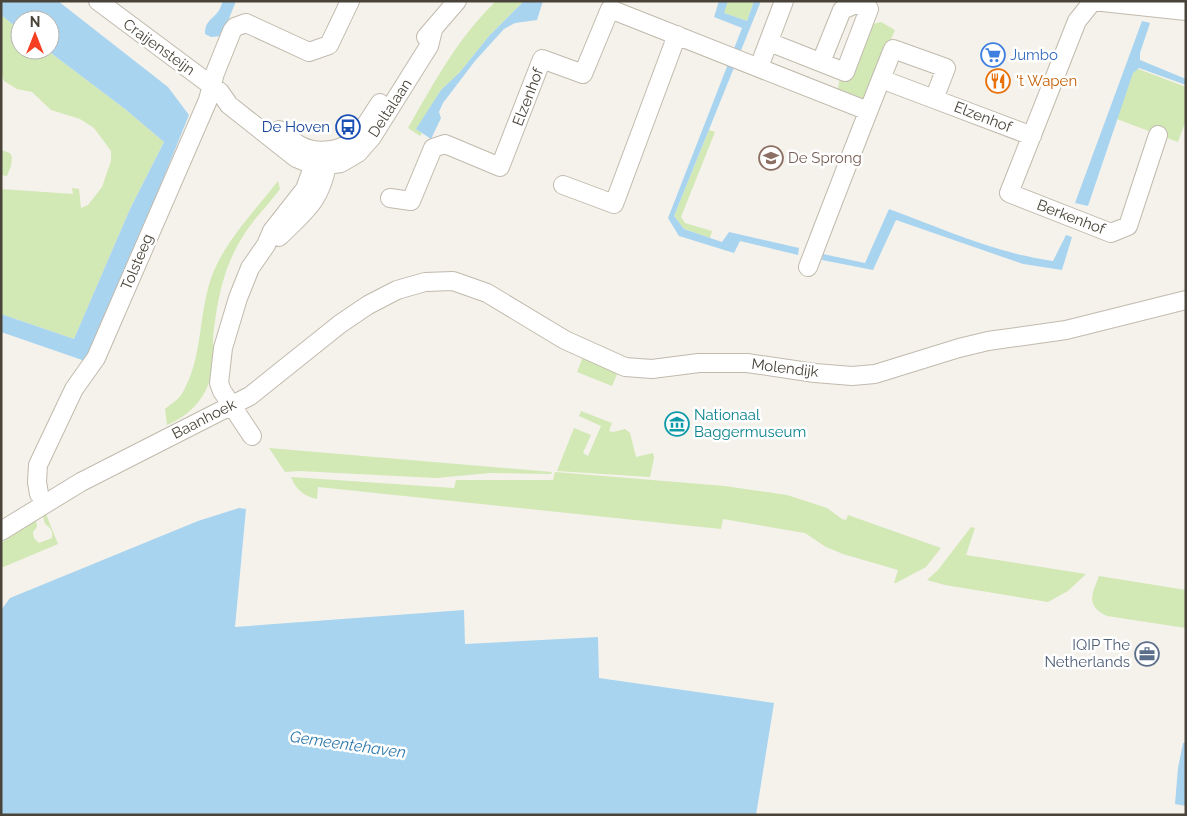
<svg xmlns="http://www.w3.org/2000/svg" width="1187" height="816" viewBox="0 0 1187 816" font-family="Raleway,sans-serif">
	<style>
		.green { fill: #d2e8b5 }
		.water { fill: #a9d4f0 }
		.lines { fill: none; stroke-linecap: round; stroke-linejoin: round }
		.minor-casing { stroke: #c1baad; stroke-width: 20 }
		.minor { stroke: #fff; stroke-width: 18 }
		.labels { text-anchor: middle; stroke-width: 5; stroke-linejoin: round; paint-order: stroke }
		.street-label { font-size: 15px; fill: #494339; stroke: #fff }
		.shop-label { font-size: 15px; fill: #366cbe; stroke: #fff; text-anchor: start }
		.food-label { font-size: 15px; fill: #c56008; stroke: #fff; text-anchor: start }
		.transit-label { font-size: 15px; fill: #164399; stroke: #fff; text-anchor: end }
		.education-label { font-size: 15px; fill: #785e54; stroke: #fff; text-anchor: start }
		.culture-label { font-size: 15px; fill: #0d838f; stroke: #fff; text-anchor: start }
		.service-label { font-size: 15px; fill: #4e5e75; stroke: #fff; text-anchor: end }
		.water-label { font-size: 16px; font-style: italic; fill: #307aad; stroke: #fff }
	</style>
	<rect width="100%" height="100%" fill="#f5f2eb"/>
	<path class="green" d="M496,1h28l-35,35 -29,36 -19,18 -24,39 5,4 -2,3 -12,-8c27,-47 49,-89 88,-127z
		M728,1h26l-7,20 -24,-8z
		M1,15l19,15v20h27l78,59 39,33 -34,67 -56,130 -73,-25v-125l72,5 -1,-6 7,1 2,19 7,-3 14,-18 9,-26v-10l-17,-23 -14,-9 -29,-9 -19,-18 -15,-3 -13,-8 -3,-10z
		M881,22l14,8 -30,69 -27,-10 2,-13 26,-45 7,-7z
		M1133,67l53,20v33l-8,22 -64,-24z
		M709,130l6,2 -34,85 4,6 27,8 -2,7 -26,-9 -10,-13z
		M1,150l9,3 2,4 -1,9 -4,10 -6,-1z
		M278,181l2,8c-7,10 -16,19 -24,29 -14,17 -26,39 -32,60 -6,19 -9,41 -11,60 0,7 1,13 1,20 -3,33 -17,54 -47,67l-2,-16c7,-6 15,-10 19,-19 21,-38 13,-86 33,-126 15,-30 40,-56 61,-83z
		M583,357l35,15 -6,14 -35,-14z
		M581,411l31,12 -3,8 4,1 12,-3 5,4 6,24 17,-4 1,5 -4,19 -93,-6 17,-43 17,7 -8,18 5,3 13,-30 -22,-10z
		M269,448l283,24 -1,2 -61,-1 -54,5 -137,-7 -14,1z
		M555,472l170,14 62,9 40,13 15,11 4,1 2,-5 93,33 -15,19 -30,16h-2l4,-13 -55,-16 -17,-7 -21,-14 -82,-14 -2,10 -403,-42 -1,12c-13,-3 -21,-9 -26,-22l163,11 2,-8h97z
		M46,514l12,30 -57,24v-25l35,-23 1,7 -4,5 1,6 5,5 13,-5c1,-7 -1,-10 -7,-14l-2,-8z
		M971,527l4,1 -9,27 120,19 -18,17 -20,11 -103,-17 -18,-5 11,-10z
		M1099,576l87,14v38l-79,-12c-22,-11 -15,-21 -8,-40z"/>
	<path class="water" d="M1,1h57l110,86 21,28 -79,195 -25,51 -84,-29v-18l73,25 56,-130 34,-67 -39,-33 -78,-59h3v-30h-30v10l-19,-15z
		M223,1h13l-14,35 -11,1 -6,-3c0,-12 5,-13 12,-21 3,-3 4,-8 6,-12z
		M524,1h19l-6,19 -22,3 -11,6 -29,32 -32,42 -4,9 2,6 -10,21 -15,-10 25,-39 19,-18 29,-36z
		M719,1h9l-4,12 23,8 7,-20h7l-87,215 10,13 38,13 7,-10 70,16 -1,7 -58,-14 -6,12 -55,-17 -11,-18 74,-190 -28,-11z
		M1142,21l8,2 -10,30v7l46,19v6l-47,-17 -6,5 -45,133 -13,-3z
		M889,209c54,20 107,44 164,52l13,-26 6,2 -10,33 -39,-6 -127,-44 -23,50 -51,-10 1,-6 42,9z
		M239,508l7,1 -11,118 229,-17 1,34 133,-7 1,41 175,25 -18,112h-755v-205l9,-12 188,-77z
		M1183,743h3v63l-11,-2 3,-36z"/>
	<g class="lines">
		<g class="minor-casing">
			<path id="minor" d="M98,1l114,85 8,6 9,13 67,53 17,7h14l14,-2 17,-10 14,-16 57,-91 4,-16
				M426,37l31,-36
				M769,42l76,30 24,-63 -13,-5 -14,6 -21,52
				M759,67l25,-66
				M934,99l98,37
				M279,130c7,5 14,12 22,16 16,8 41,6 54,-8 10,-10 17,-23 25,-35
				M1158,135l-30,91 -17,7 -102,-40 68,-172 16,-20 93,10
				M563,185l51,19 63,-169
				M390,198l21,3 22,-53 12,-4 55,23 42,-108 41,15 27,-65 258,102
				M279,237c26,-26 41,-35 48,-72l-5,-9
				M808,267c28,-73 56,-146 85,-218l53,19 -12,31 -53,-20
				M252,436l-30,-45 -3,-8 4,-35 15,-50 12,-30 16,-23 6,-14 33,-42 12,-33
				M39,494l-2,-12 1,-17 36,-76 22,-31 112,-258 7,-27 17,-42 3,-4 11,-4 63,29 20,-7 21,-44
				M1,531l80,-49 169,-86 90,-72 28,-19 29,-15 28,-8 28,-1 34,12 78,47 60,27 27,2 47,-6h48l68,10 37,3 23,-2 84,-26 29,-7 78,-11 120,-30"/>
		</g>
		<use href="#minor" class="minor"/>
	</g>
	<defs>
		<g id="supermarket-ring" transform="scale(1.25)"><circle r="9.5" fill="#fff" stroke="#3f7fe0" stroke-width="1.5"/><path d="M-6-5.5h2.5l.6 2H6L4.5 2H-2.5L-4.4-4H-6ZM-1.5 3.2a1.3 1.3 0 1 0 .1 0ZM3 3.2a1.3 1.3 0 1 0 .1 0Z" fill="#3f7fe0"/></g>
		<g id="restaurant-ring" transform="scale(1.25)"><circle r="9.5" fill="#fff" stroke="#e8710a" stroke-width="1.5"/><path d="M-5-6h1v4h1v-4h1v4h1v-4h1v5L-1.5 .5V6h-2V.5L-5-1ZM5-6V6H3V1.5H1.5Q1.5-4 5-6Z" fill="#e8710a"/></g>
		<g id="bus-ring" transform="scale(1.25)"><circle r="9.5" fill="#fff" stroke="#1a4fb4" stroke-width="1.5"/><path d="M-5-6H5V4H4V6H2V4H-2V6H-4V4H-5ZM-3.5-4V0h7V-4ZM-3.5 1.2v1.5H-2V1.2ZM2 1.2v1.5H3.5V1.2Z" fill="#1a4fb4"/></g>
		<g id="school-ring" transform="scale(1.25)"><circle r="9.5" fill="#fff" stroke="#8d6e63" stroke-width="1.5"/><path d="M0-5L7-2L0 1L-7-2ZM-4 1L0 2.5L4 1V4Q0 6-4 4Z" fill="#8d6e63"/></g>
		<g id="museum-ring" transform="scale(1.25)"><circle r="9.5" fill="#fff" stroke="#0f9aa8" stroke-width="1.5"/><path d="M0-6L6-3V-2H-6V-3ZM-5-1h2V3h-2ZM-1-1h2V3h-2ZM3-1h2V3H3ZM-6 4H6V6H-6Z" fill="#0f9aa8"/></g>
		<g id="office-ring" transform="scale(1.25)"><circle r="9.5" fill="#fff" stroke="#5c6f8a" stroke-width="1.5"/><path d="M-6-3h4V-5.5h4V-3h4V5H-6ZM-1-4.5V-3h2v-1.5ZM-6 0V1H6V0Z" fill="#5c6f8a"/></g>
	</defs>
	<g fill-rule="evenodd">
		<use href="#supermarket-ring" x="993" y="55"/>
		<use href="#restaurant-ring" x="998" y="81"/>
		<use href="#bus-ring" x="348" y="127"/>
		<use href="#school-ring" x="771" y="158"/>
		<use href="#museum-ring" x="677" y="424"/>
		<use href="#office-ring" x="1147" y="654"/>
	</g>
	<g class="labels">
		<g class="street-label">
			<text transform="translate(159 47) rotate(36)" y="5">Craijensteijn</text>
			<text transform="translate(528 97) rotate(-69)" y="5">Elzenhof</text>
			<text transform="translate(390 108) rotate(-57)" y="5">Deltalaan</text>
			<text transform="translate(983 117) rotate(21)" y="5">Elzenhof</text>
			<text transform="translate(1071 217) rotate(21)" y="5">Berkenhof</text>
			<text transform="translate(137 262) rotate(-67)" y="5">Tolsteeg</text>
			<text transform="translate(785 368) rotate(7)" y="5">Molendijk</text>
			<text transform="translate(204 419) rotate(-27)" y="5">Baanhoek</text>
		</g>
		<g class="shop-label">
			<text x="1010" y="60">Jumbo</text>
		</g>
		<g class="food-label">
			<text x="1016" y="86">'t Wapen</text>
		</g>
		<g class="transit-label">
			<text x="330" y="132">De Hoven</text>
		</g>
		<g class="education-label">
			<text x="788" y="163">De Sprong</text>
		</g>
		<g class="culture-label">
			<text x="694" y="420">Nationaal<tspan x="694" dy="17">Baggermuseum</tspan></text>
		</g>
		<g class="service-label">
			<text x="1130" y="650">IQIP The<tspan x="1130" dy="17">Netherlands</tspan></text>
		</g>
		<g class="water-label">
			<text transform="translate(348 744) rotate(8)" y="6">Gemeentehaven</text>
		</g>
	</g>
	<rect width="1187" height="816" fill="none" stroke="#494339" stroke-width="5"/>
	<g transform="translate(35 35)"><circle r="24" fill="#ffffff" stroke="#b6b4b0"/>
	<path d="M0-4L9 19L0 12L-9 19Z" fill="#f63e21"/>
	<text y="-8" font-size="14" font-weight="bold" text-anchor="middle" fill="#494339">N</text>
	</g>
</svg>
